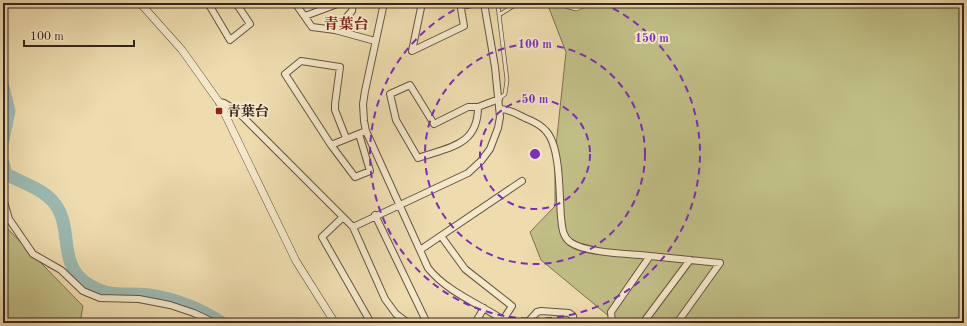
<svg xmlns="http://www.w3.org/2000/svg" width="967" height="326" viewBox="0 0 967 326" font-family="'Old Standard TT','Noto Serif JP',serif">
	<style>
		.green { fill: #c0be85; stroke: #7c7251 }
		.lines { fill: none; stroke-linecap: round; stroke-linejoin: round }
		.river { stroke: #9bbab3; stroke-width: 13 }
		.service-casing { stroke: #655341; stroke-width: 4.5 }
		.minor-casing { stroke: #655341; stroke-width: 8 }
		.tertiary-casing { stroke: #655341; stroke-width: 8 }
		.service { stroke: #f4e8ca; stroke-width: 3 }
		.minor { stroke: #f4e8ca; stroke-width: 6 }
		.tertiary { stroke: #f4e8ca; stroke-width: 7 }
		.ring { fill: none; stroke: #7b2cbf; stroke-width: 2; stroke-dasharray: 7 5 }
		.poi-dot { fill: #8f2418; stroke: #f4e8ca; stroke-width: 1.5 }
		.labels { text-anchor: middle; stroke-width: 4; stroke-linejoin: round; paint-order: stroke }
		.poi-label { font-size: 14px; font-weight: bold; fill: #37251d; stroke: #f4e8ca; text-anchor: start }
		.neighbourhood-label { font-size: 15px; font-weight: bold; fill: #7a1f14; stroke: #f4e8ca }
		.centre { fill: #7b2cbf; stroke: #f4e8ca; stroke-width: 2 }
		.ring-label { font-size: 12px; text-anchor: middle; font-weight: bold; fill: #7b2cbf; stroke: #f4e8ca; stroke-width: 4; stroke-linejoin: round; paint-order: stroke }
	</style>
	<rect width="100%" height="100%" fill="#eedcae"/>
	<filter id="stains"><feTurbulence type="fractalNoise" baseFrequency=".005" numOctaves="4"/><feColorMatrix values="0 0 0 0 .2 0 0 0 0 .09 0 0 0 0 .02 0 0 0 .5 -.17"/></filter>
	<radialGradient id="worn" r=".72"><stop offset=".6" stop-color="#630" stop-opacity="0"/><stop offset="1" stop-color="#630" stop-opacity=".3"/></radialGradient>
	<path class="green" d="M547,3h417v320h-347l-76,-63 -11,-28 25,-26v-51l11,-103z
		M3,224l80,82 -3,17h-77z"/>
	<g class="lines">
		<path class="river" d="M3,87l6,24 -6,29
			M3,163l3,11c16,9 38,15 49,30 18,23 3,59 30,78 24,17 37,10 64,13 27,4 50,13 73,28"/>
		<g class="service-casing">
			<path id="service" d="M555,3l21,6 14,-6
				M498,6l9,74 -2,14 -6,5
				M499,15l19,-12"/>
		</g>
		<g class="minor-casing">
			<path id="minor" d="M208,3l22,37 20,-16 -14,-21
				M295,3l17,24 23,3 40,11
				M384,3l-19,88 -2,13 1,17 2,10 62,137c20,25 54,37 80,55
				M422,3l-10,48 52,-25 -4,-23
				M461,6l16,-3
				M305,16l35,-13
				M335,30l17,-19 1,-8
				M219,102l5,1 12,7 117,117 32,72 11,15 12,9
				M478,107c0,39 -29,40 -60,51l-22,-38 -6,-26 20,-9 24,39 34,-17h10l21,-8
				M500,109c9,0 17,5 25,9 8,3 15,6 21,13 15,16 13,64 15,86 1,9 1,19 9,25 14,11 61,12 80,14
				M359,134l11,37 -15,6 -24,-32 35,-14
				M331,145l-46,-71 16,-13 39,6 -5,37v6l11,28
				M3,198l6,21 24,35 28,16 22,21 17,7 39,1 31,6 24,8 21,10
				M375,215l52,108
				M343,217l-21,20 49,86
				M353,227l115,-54 13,-12 9,-12 8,-21 2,-11 -5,-50 -11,-64
				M441,236l24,33 47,37 -9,14
				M420,250l102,-69
				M475,323l9,-15
				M527,323l10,-11 4,-1 28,2 4,3 1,7
				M612,323l-1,-11 39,-56 70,7 -43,60
				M643,323l47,-63"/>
		</g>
		<g class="tertiary-casing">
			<path id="tertiary" d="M140,3l42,47 37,52 77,159 39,62"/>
		</g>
		<use href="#service" class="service"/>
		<use href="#minor" class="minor"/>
		<use href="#tertiary" class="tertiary"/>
	</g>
	<g class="ring">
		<circle cx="535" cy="154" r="55"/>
		<circle cx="535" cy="154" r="110"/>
		<path d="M602 3A165 165 0 1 1 468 3"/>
	</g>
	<rect class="poi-dot" x="215" y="107" width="8" height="8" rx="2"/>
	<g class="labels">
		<g class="poi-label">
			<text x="227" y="116">青葉台</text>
		</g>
		<g class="neighbourhood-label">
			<text x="346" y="29">青葉台</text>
		</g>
	</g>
	<circle cx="535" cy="154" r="6" class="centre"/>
	<g class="ring-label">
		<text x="652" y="42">150 m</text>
		<text x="535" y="48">100 m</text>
		<text x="535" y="103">50 m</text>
	</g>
	<rect width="967" height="326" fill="none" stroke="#eedcae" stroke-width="16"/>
	<rect x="4" y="4" width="959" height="318" fill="none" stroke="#37251d" stroke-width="2"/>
	<rect x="8" y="8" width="951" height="310" fill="none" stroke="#37251d"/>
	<path d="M24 40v6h110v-6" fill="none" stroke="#37251d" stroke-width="2"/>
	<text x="30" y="40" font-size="12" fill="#37251d" stroke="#f4e8ca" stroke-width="3" paint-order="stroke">100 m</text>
	<rect width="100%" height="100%" filter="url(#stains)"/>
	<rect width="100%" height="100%" fill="url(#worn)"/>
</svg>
